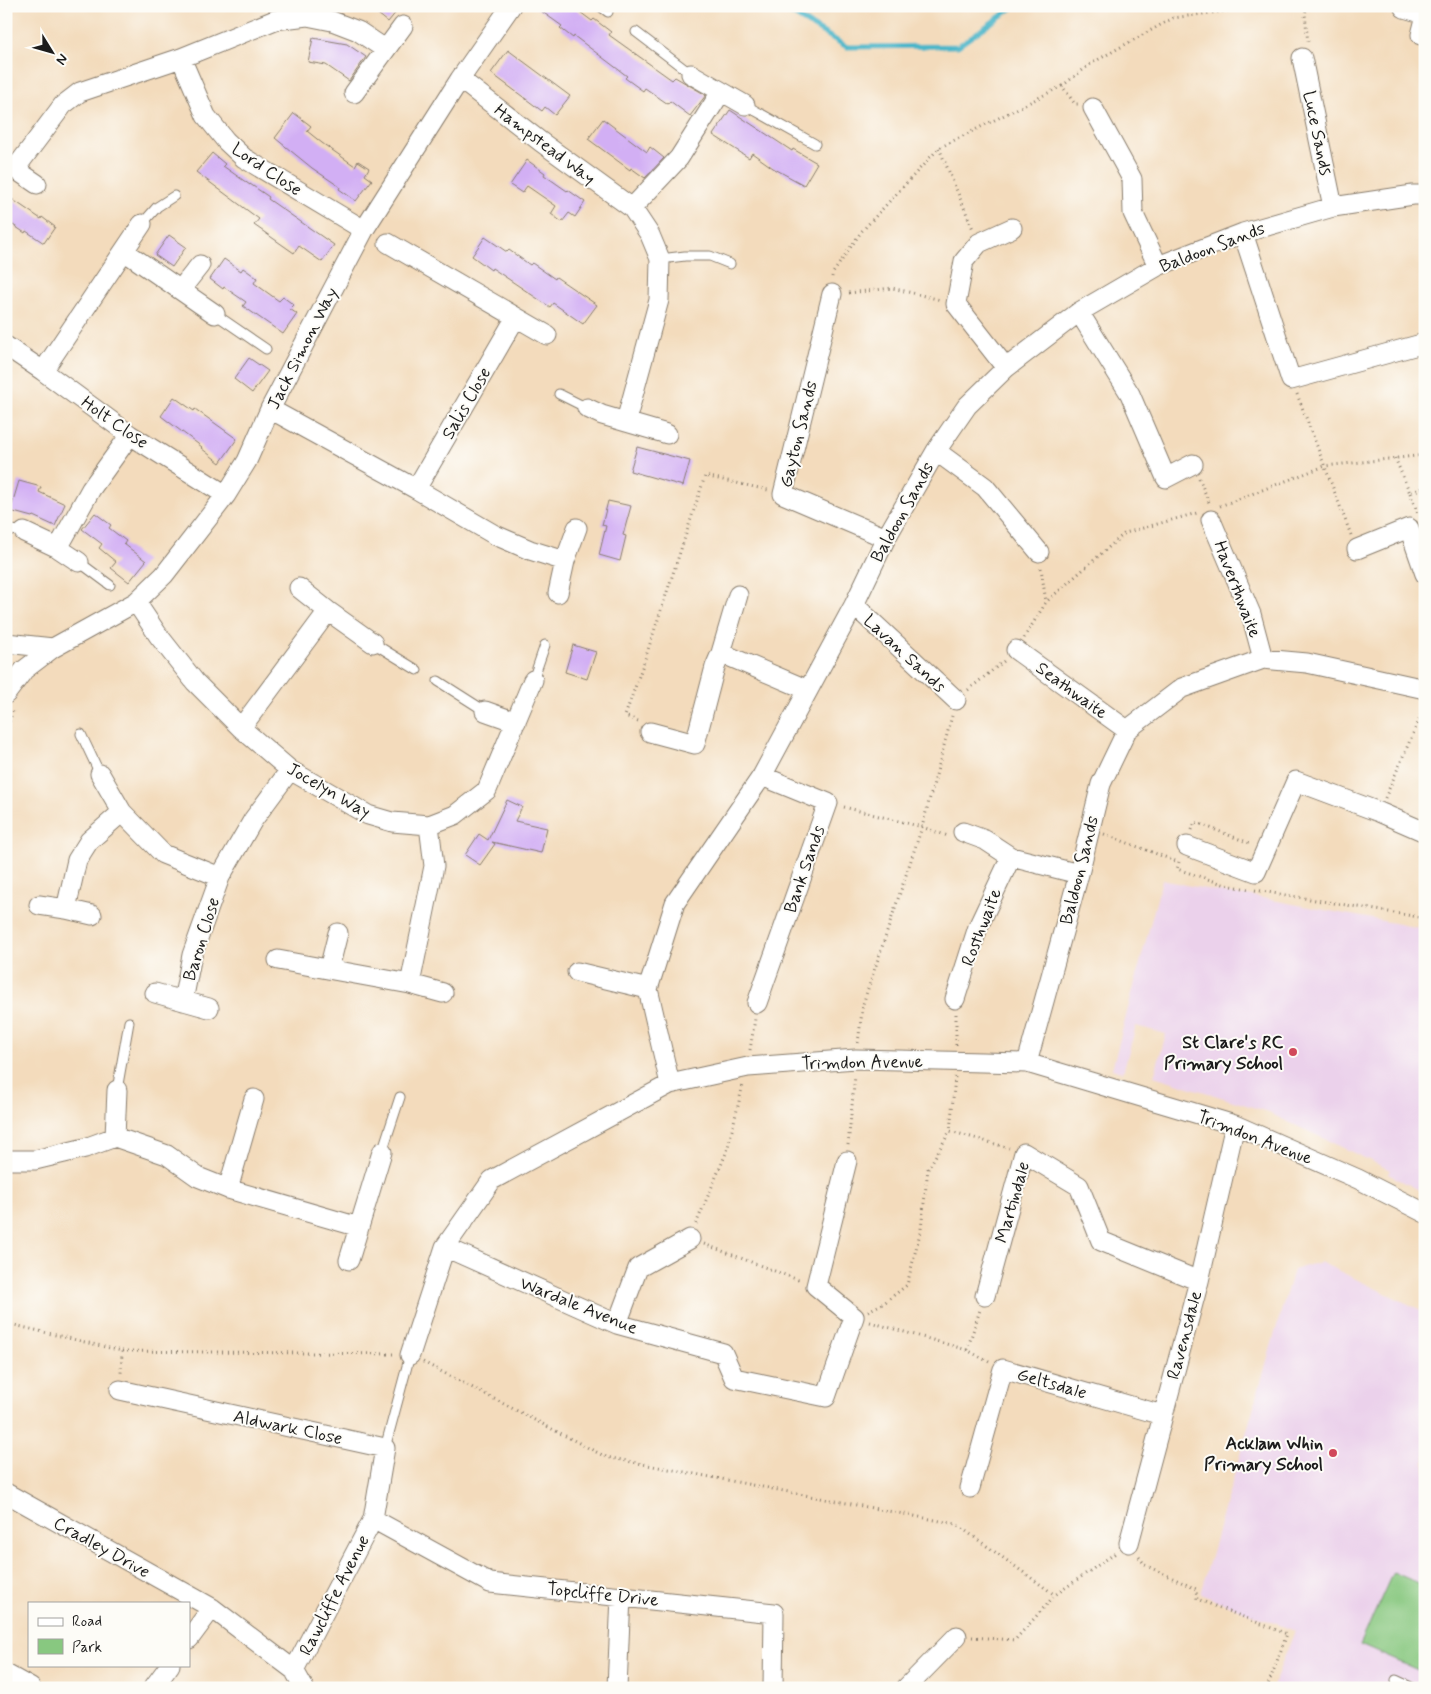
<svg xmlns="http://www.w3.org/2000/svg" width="1431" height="1694" viewBox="0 0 1431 1694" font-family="Mynerve,sans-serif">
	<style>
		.built { fill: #ebd1eb }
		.green { fill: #88c880; stroke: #52724e }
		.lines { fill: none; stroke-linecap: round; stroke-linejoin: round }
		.stream { stroke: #4bb6c9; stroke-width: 5 }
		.building { fill: #d2aff4 }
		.lane-casing { stroke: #887c6c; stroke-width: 11 }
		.street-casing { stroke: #887c6c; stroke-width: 21 }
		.path { stroke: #887c6c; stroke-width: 3; stroke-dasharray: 1 4; stroke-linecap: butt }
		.lane { stroke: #fff; stroke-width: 9 }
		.street { stroke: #fff; stroke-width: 19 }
		.poi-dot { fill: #d1495b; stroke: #fdfcf7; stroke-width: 2 }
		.labels { text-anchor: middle; stroke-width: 4; stroke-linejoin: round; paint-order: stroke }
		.street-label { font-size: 18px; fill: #1c1c1c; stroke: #fdfcf7 }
		.poi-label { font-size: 18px; font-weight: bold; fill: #1c1c1c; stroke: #fdfcf7; text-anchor: end }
	</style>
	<rect width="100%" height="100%" fill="#fdfcf7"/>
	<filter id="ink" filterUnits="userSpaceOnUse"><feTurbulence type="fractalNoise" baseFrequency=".02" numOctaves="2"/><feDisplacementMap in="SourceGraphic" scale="10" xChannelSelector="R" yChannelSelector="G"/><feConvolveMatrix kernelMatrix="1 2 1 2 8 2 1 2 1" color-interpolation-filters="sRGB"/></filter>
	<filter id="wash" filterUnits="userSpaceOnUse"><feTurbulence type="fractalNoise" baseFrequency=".0096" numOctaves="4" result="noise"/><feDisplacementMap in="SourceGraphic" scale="20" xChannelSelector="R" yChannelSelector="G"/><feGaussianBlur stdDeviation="1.12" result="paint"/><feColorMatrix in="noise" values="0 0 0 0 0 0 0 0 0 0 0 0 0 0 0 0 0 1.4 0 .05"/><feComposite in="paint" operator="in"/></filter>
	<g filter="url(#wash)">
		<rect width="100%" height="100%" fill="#f3dbbc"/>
		<path class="built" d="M1162,880l63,13 20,3 1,-1 179,34v264l-37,-19 2,-4 -125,-59 -111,-35 12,-42 -30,-8 -13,46 -11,-3z
			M1320,1262l105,50v376h-153l23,-57 -95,-37 93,-324z"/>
		<path class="green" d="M1393,1572l32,14v87l-65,-28z"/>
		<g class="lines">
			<path class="stream" d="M779,6l68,41 111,-1 57,-40"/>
		</g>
		<g id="blocks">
			<path class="building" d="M368,6h33l-13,16z
				M534,6h38l20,15 2,-2 17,13 -2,3 63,45 3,-3 31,18 -16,21 -20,-15 -2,3 -23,-16 -2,3 -18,-13 2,-2 -53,-40 -1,2 -13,-10 2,-2z
				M313,38l34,6 19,13 -17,24 -23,-16 -18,-3z
				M508,50l62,46 -15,19 -10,-8 -3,4 -51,-38z
				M730,110l62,41 1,-2 24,14 -13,22 -31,-17 -21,-15 -3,5 -36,-23z
				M294,113l17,13 -4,5 15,12 33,23 3,-5 11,7 -4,7 7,5 -16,21 -17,-12 1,-2 -28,-19 -37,-30z
				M603,119l44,33 3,-5 14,11 -19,20 -14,-10 -1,2 -42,-31z
				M212,153l13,11 -2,2 27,19v-1l19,13 -1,2 66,46 -12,17 -23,-16 -5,7 -40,-28 5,-6 -63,-47z
				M527,160l18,13 -1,2 23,16 1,-1 17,12 -10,15 -6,-4 -7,9 -11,-8 5,-8 -29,-20 -5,7 -12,-8z
				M6,195l35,24 1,-2 13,10 -11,16 -18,-12 -1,2 -15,-10h-4z
				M169,235l17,12 -14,20 -17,-12z
				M485,237l22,15 2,-2 21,15 2,-2 23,16 1,-2 41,28 -14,19 -30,-21 -3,4 -58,-39 -1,2 -19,-14z
				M224,259l17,12 2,-3 14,10 -3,5 25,18 4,-4 11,8 -4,4 7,5 -14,20 -40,-28 3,-4 -22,-15 -1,2 -13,-10z
				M249,358l19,13 -16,22 -18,-14z
				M174,397l20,14 1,-2 42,30 -17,24 -19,-15 1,-1 -41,-31z
				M637,447l53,14 -7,25 -53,-15z
				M19,481l22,6 -2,5 26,12 -10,22 -22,-10 -1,1 -22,-6z
				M608,501l23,5 -8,29 3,1 -6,25 -21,-6 7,-29 -4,-1z
				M95,513l16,12 -2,3 17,13 -2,3 22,17 -17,21 -18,-14 5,-6 -17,-14 3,-4 -20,-15z
				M573,645l23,7 -9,27 -22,-7z
				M507,800l15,7 -7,14 32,7 -6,25 -49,-11 3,2 -15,21 -15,-10 14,-21 9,6z"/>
		</g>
	</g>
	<g filter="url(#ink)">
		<use href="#blocks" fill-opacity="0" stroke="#887c6c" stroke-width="1"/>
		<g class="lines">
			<g class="lane-casing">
				<path id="lane" d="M600,6l8,6
					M636,32l55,42
					M745,105l70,39
					M142,224l15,-17 17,-11
					M660,259l25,-3h25l20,8
					M215,314l51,35
					M559,394l28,14
					M6,529l18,3
					M79,562l31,23
					M373,643l44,27
					M533,680l12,-35
					M438,681l47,30
					M81,734l19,40
					M117,1090l12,-68
					M382,1152l18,-55
					M385,1448l25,-93
					M1396,1680l17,8"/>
			</g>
			<g class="street-casing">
				<path id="street" d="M1404,8l21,6
					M1421,35l4,-16
					M181,58l25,58 20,25 18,17 120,72
					M1302,58l31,149
					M691,74l54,31
					M460,79l81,63 91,66 18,27 10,24 -1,41 -33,121
					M354,93l49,-67
					M1093,108l39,71 1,34 25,53
					M6,163l31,21
					M15,169l48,-64 17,-13 101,-34 94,-38 32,-4 25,5 26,10 27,18
					M632,208l47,-50 42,-66
					M1243,233l48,147 134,-37
					M388,243l159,92
					M124,251l91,63
					M181,289l19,-24
					M832,294l-49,200 103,44
					M1079,312l51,82 36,84 27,-14
					M6,346l37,25 87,64 96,60
					M1006,368l-50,-64 8,-43 15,-18 33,-15
					M43,371l99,-147
					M587,408l15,7 65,19
					M270,409l146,80 79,46 35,15 35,11
					M936,451l49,36 54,65
					M416,489l100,-172
					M1211,520l40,94 12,45
					M24,532l34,16 21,14
					M58,548l33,-59 39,-54
					M1357,549l52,-21 16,46
					M299,588l29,23 45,32
					M558,593l7,-32 12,-33
					M136,602l22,33 37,47 46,46 49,42 78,45 24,7 37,3 26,-10 32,-25 46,-110
					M854,605l102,95
					M6,643l47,5
					M1016,650l111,80
					M721,653l17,-58
					M6,694l18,-24 29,-22 83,-46 28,-27 62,-80 21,-34 23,-52 94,-179 96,-151 51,-73
					M485,711l31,11
					M241,728l87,-117
					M650,732l45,12 20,-77 6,-14 87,37
					M100,774l22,38 41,42 57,23
					M963,832l22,8 26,17
					M1187,846l69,26 40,-91 83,31 46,20
					M39,905l27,4 26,6
					M66,909l11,-49 12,-19 33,-29
					M278,960l132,24 33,9
					M329,969l9,-36
					M577,972l71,17
					M410,984l24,-118 -5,-41
					M155,993l54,15
					M955,999l23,-72 33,-70 68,17
					M183,1001l9,-46 28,-78 33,-57 37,-50
					M757,1003l71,-200 -66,-27
					M1027,1063l52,-189 22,-90 26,-54 55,-42 81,-29 44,4 118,26
					M670,1084l-22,-95 27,-86 87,-127 92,-171 32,-67 50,-87 31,-45 39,-38 73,-56 79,-46 85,-33 90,-26 80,-12h12
					M115,1137l2,-47
					M6,1160h29l50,-12 30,-11 52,18 31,22 30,12 131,38
					M228,1189l26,-90
					M445,1247l172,77 106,29 11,25 92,19 28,-80 -38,-31 31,-125
					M349,1260l33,-108
					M985,1296l39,-143 55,33 22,55 98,40
					M617,1324l21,-56 52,-29
					M410,1355l35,-108 47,-67 178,-96 78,-17 108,-8 171,4 208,62 123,54 67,34
					M120,1390l265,58 -12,71 -79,151
					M970,1488l33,-119 159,46
					M6,1493l206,115 82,62 10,18
					M373,1519l117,64 284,30 -1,75
					M1129,1543l70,-262 36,-156
					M189,1639l23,-31
					M6,1674l25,14
					M153,1688l17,-23
					M617,1688l4,-92
					M906,1688l51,-52"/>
			</g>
			<path class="path" d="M1307,6l-2,8 3,29
				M1062,86l30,-23 81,-45 90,-12
				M939,148l34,81
				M832,277l1,-4 28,-41 78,-84 123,-62 13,18h3
				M849,293l43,-5 49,12
				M1297,394l54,141
				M1395,458l15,35 15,-6
				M1199,478l11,27
				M1410,493l8,21
				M1220,506l105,-40 100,-11
				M1041,568l5,34
				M1024,638l22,-36 79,-69 72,-20
				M968,690l36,-29
				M638,721l-13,-5 21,-60 59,-180 63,14
				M6,731l8,-23
				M1385,798l40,-92
				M844,807l78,20 26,9
				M1192,830l3,-8 57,22
				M1104,834l74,28
				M1179,862l-2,7 49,16 22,4
				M1255,890l170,28
				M956,1014v31
				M858,1043l5,-39 59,-177 30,-111
				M750,1050l5,-31
				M955,1077l-5,54 59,17
				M848,1145l7,-69
				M696,1224l31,-73 16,-66
				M704,1244l97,37
				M868,1311l16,-8 23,-18 14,-56 7,-60 22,-38
				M870,1322l97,28 22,12
				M6,1323l116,28 -1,22
				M967,1350l13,-40
				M122,1351l272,3
				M423,1362l183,95 350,67 99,71
				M1139,1557l6,8 51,24 1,10 90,35 -20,54
				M972,1637l43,3 40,-45 62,-43"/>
			<use href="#lane" class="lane"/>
			<use href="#street" class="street"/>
		</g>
	</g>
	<g class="poi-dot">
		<circle cx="1293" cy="1052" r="5"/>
		<circle cx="1333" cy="1453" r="5"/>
	</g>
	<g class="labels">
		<g class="street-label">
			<text transform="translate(1318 133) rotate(78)" y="6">Luce Sands</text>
			<text transform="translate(545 144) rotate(37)" y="6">Hampstead Way</text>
			<text transform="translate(267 169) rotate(34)" y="6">Lord Close</text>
			<text transform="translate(1212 247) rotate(-21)" y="6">Baldoon Sands</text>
			<text transform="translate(302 348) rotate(-63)" y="6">Jack Simon Way</text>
			<text transform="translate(466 403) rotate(-60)" y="6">Salis Close</text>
			<text transform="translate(115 422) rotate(35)" y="6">Holt Close</text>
			<text transform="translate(798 434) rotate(-76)" y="6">Gayton Sands</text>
			<text transform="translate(902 512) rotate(-61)" y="6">Baldoon Sands</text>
			<text transform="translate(1238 589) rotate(69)" y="6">Haverthwaite</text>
			<text transform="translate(905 653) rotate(43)" y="6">Lavan Sands</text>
			<text transform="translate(1072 690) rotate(36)" y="6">Seathwaite</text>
			<text transform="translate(329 790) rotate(30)" y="6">Jocelyn Way</text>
			<text transform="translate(804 869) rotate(-71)" y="6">Bank Sands</text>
			<text transform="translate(1079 870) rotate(-76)" y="6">Baldoon Sands</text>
			<text transform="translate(981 927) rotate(-69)" y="6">Rosthwaite</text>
			<text transform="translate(201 939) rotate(-73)" y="6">Baron Close</text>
			<text transform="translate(862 1062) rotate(-1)" y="6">Trimdon Avenue</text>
			<text transform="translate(1255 1137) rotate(21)" y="6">Trimdon Avenue</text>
			<text transform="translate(1012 1202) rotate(-74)" y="6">Martindale</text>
			<text transform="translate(579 1305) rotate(22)" y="6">Wardale Avenue</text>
			<text transform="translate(1184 1335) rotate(-75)" y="6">Ravensdale</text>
			<text transform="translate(1052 1383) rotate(16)" y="6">Geltsdale</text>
			<text transform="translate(288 1427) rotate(12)" y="6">Aldwark Close</text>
			<text transform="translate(102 1547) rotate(29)" y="6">Cradley Drive</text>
			<text transform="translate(603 1594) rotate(6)" y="6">Topcliffe Drive</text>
			<text transform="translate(334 1595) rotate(-63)" y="6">Rawcliffe Avenue</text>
		</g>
		<g class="poi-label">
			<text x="1283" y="1048">St Clare's RC<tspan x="1283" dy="21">Primary School</tspan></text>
			<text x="1323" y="1449">Acklam Whin<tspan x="1323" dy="21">Primary School</tspan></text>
		</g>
	</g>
	<rect width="1431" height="1694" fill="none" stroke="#fdfcf7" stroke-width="25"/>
	<rect x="28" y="1602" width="162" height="65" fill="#fdfcf7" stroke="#a3a29f"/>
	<rect x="38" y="1618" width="25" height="8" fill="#ffffff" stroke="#a3a29f"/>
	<text x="72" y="1626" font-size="15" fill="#1c1c1c">Road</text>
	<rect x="38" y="1639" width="25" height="15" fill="#88c880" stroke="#a3a29f"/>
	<text x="72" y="1652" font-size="15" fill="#1c1c1c">Park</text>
	<g transform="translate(52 52) rotate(127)" stroke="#fdfcf7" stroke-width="4" paint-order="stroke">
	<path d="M0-4L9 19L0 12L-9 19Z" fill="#1c1c1c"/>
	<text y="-8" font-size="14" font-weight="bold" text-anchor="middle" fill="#1c1c1c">N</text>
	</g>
</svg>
